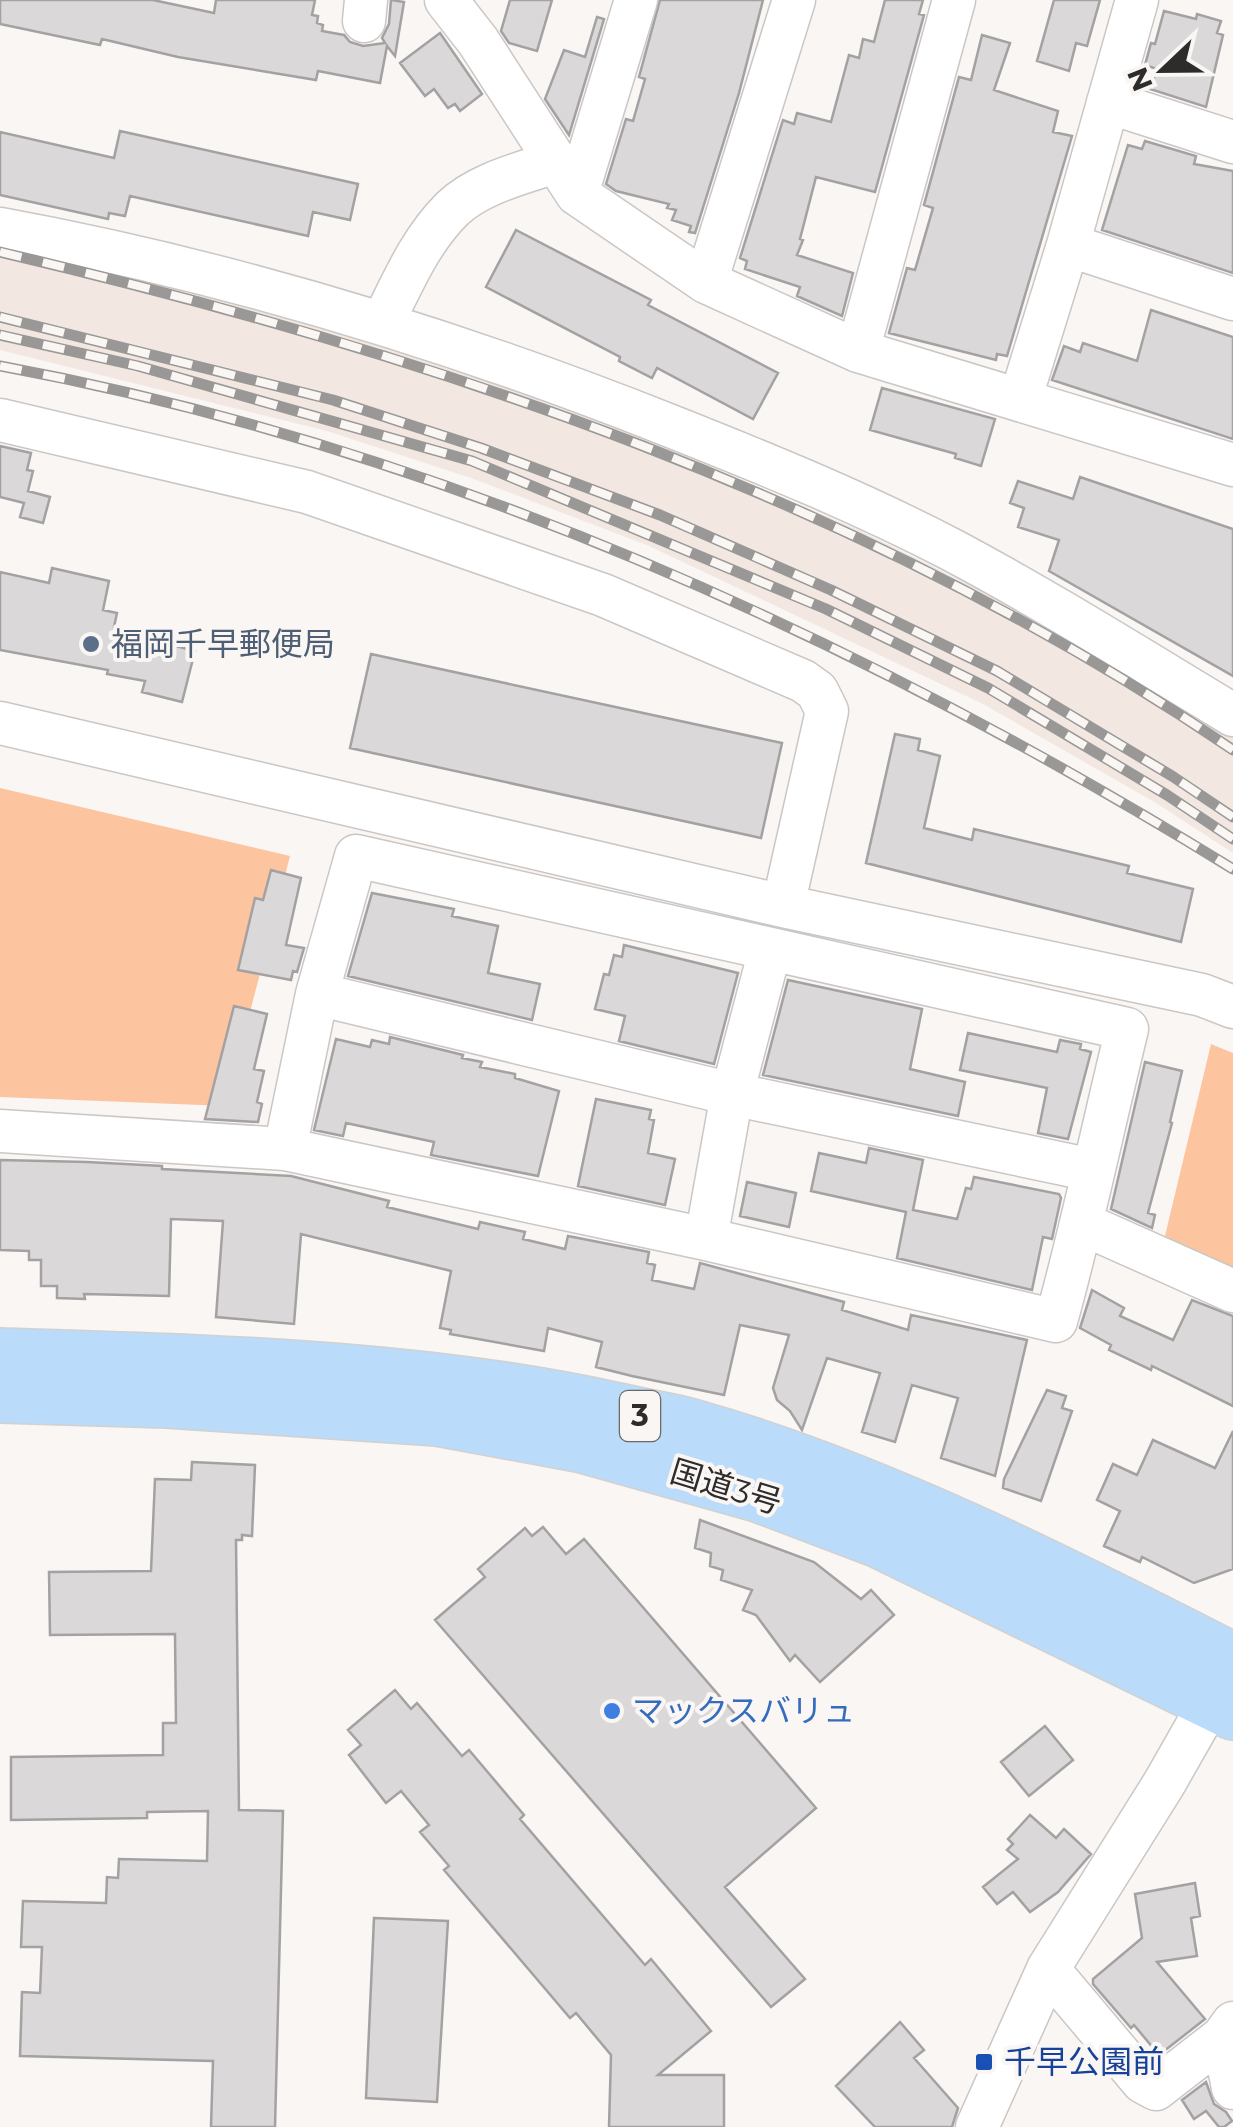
<svg xmlns="http://www.w3.org/2000/svg" width="1233" height="2127" viewBox="0 0 1233 2127" font-family="Montserrat,'Noto Sans JP',sans-serif">
	<style>
		.built { fill: #f2e8e1 }
		.green { fill: #fdc4a0 }
		.building { fill: #dbd8da; stroke: #a4a1a3; stroke-width: 2.5 }
		.lines { fill: none; stroke-linecap: round; stroke-linejoin: round }
		.minor-casing { stroke: #cac7c5; stroke-width: 45 }
		.highway-casing { stroke: #d1d1d0; stroke-width: 58 }
		.minor { stroke: #fff; stroke-width: 42 }
		.highway { stroke: #bbdbfa; stroke-width: 55 }
		.rail-casing { stroke: #9a9896; stroke-width: 11 }
		.rail { stroke: #f9f6f4; stroke-width: 8; stroke-dasharray: 22; stroke-linecap: butt }
		.service-dot { fill: #5c6f8a; stroke: #f9f6f4; stroke-width: 4 }
		.shop-dot { fill: #3f7fe0; stroke: #f9f6f4; stroke-width: 4 }
		.transit-dot { fill: #1a4fb4; stroke: #f9f6f4; stroke-width: 4 }
		.labels { text-anchor: middle; stroke-width: 8; stroke-linejoin: round; paint-order: stroke }
		.shield { fill: #f9f6f4; stroke: #6a6967; stroke-width: 2.5 }
		.shield-label { font-size: 30px; font-weight: bold; fill: #2d2c2b }
		.service-label { font-size: 32px; fill: #4e5e75; stroke: #f9f6f4; text-anchor: start }
		.street-label { font-size: 32px; fill: #2d2c2b; stroke: #f9f6f4 }
		.shop-label { font-size: 32px; fill: #366cbe; stroke: #f9f6f4; text-anchor: start }
		.transit-label { font-size: 32px; fill: #164399; stroke: #f9f6f4; text-anchor: start }
	</style>
	<rect width="100%" height="100%" fill="#f9f6f4"/>
	<path class="built" d="M0,240l347,89 317,118 195,83 159,79 215,124v120l-77,-50 -173,-99 -334,-158 -175,-67 -147,-48 -327,-81z"/>
	<path class="green" d="M0,788l290,68 -64,250 -226,-9z
		M1211,1044l22,9v220l-69,-33z"/>
	<path class="building" d="M0,0h153l61,13 2,-13h99l-3,15 6,1 -1,7 6,2 -1,6 22,4 6,7 13,4 22,-3 -3,-5 7,-14 2,-24 13,2 -9,54 -8,-10 -7,37 -62,-12 -2,9 -138,-23 -76,-18 -2,6 -100,-21z
		M510,0h42l-15,51 -28,-8 -8,-12z
		M660,0h103l-24,93 -44,140 -6,-1 2,-6 -19,-6 4,-10 -9,-2 2,-4 -53,-13 -10,-7 20,-65 7,2 12,-42 -6,-2z
		M885,0h38l-4,14 5,1 -49,177 -59,-15 -16,62 3,1 -6,15 56,18 -11,43 -45,-20 3,-9 -55,-18 2,-8 -7,-3 43,-138 11,4 3,-11 34,9 18,-67 10,3 4,-19 11,3z
		M1054,0h46l-13,46 -11,-3 -7,28 -32,-10z
		M1164,11l32,8 1,-5 24,7 -4,12 6,2 -17,72 -56,-18 7,-20 -12,-4 6,-22 4,1z
		M597,17l7,2 -35,116 -24,-36 19,-49 21,7z
		M440,33l42,61 -22,17 -5,-7 -7,4 -14,-19 -9,7 -25,-33z
		M982,35l28,8 -16,47 64,21 -5,21 19,4 -65,220 -10,-2 -1,6 -107,-27 18,-65 8,2 18,-62 -9,-3 35,-128 12,3z
		M120,131l238,53 -8,36 -37,-8 -5,24 -178,-40 -5,20 -16,-3 -1,6 -108,-24v-63l114,26z
		M1145,141l51,15 -2,8 39,7v102l-131,-43 26,-85 14,4z
		M516,230l135,70 -3,5 130,68 -25,46 -96,-51 -5,10 -33,-17 1,-4 -134,-70z
		M1151,310l82,27v102l-181,-59 12,-34 16,6 3,-9 54,18z
		M882,388l113,31 -14,47 -26,-8 1,-4 -86,-24z
		M0,446l31,7 -4,17 6,1 -5,20 22,6 -7,26 -23,-6 4,-14 -24,-6z
		M1080,477l153,52v147l-184,-105 10,-31 -41,-13 6,-19 -14,-5 8,-22 55,18z
		M52,568l57,13 -6,29 14,3 -3,14 36,6 -1,6 46,12 -13,51 -40,-10 3,-11 -38,-7 1,-4 -108,-20v-78l49,11z
		M371,654l411,89 -21,95 -411,-90z
		M895,734l25,5 -2,11 22,6 -16,72 48,12 2,-11 155,37 -2,7 66,16 -12,53 -315,-79z
		M271,870l30,8 -15,67 18,3 -7,24 -4,-1 -2,9 -53,-10 17,-72 8,2z
		M372,893l82,16 -2,7 46,10 -10,47 52,11 -8,36 -184,-44z
		M624,945l114,28 -24,91 -95,-23 6,-25 -30,-7 9,-35 5,1 5,-20 8,2z
		M788,980l134,29 -12,60 55,13 -7,34 -195,-41z
		M234,1006l33,8 -13,55 10,2 -7,31 5,2 -4,18 -53,-3z
		M968,1033l89,19 3,-12 21,4 -1,5 11,3 -23,87 -30,-6 9,-45 -87,-18z
		M390,1037l73,18 -1,3 20,4 -2,5 35,7v4l44,13 -21,85 -107,-21 3,-13 -88,-19 -3,13 -29,-6 22,-91 34,8 2,-7 17,4z
		M1145,1062l37,9 -12,51 2,1 -24,90 7,2 -3,13 -41,-19z
		M596,1099l55,11 -2,9 5,1 -6,33 27,6 -10,46 -87,-19z
		M869,1148l54,12 -10,50 44,9 9,-31 5,1 3,-12 85,17 2,4 -9,41 -9,-2 -11,53 -135,-32 9,-46 -95,-21 8,-38 47,10z
		M0,1160l87,2 75,4v3l129,7 98,25 -2,6 91,22 2,-7 45,10 -2,7 42,10 3,-13 81,16 -2,11 8,2 -3,15 42,9 6,-26 144,39 -2,8 66,20 3,-15 116,25 -32,136 -54,-18 17,-60 -46,-13 -17,57 -33,-10 18,-59 -53,-15 -25,72 -12,-19 -13,-11 -4,-12 16,-53 -49,-10 -16,70 -92,-19 -36,-9 6,-25 -54,-14 -4,23 -94,-17 1,-4 -11,-2 11,-57 -150,-37 -7,90 -78,-7 7,-96 -52,-2 -2,77 -85,-2 1,5 -28,-1v-12h-16v-26h-12v-9l-29,-1z
		M747,1182l49,11 -7,34 -49,-11z
		M1092,1290l32,18 -4,8 53,24 19,-40 41,16v90l-81,-40 -1,4 -42,-20 2,-5 -31,-17z
		M1047,1390l19,6 -4,12 10,3 -31,90 -38,-13 1,-9z
		M1233,1431v138l-39,14 -52,-26 -2,5 -36,-16 16,-35 -23,-11 16,-36 24,11 16,-35 62,28z
		M192,1462l63,3 -3,71 -10,-1v5h-6l3,270 44,1 -8,316h-64l2,-66 -193,-5 2,-64 18,1 2,-46h-21l2,-46 83,2 1,-26 11,1 1,-19 88,2 1,-50 -61,1v6l-136,2v-63l152,-2v-32h13l-1,-89 -125,1 -1,-63 102,-1 4,-92 36,1z
		M700,1520l114,42 47,37 10,-9 23,25 -74,67 -25,-27 -5,6 -34,-46 -13,-5 9,-20 -31,-10 2,-10 -13,-4 1,-13 -16,-5z
		M543,1527l23,27 18,-15 232,269 -91,79 80,92 -34,28 -336,-387 50,-43 -7,-8 47,-41 7,8z
		M395,1690l16,19 6,-6 45,53 7,-6 55,65 -4,4 125,146 6,-6 60,72 -53,44h66v52h-115l2,-72 -35,-42 -6,5 -126,-148 5,-4 -29,-34 9,-7 -28,-34 -15,12 -37,-48 12,-10 -13,-15z
		M1045,1726l28,34 -44,36 -28,-34z
		M1030,1815l26,23 8,-9 27,25 -33,38 -28,20 -17,-20 -16,12 -14,-17 35,-28 -11,-9 6,-6 -5,-5z
		M1195,1883l5,33 -9,2 6,38 -40,6 48,57 -46,36 -25,-30 -3,3 -38,-44v-5l49,-41 -7,-44z
		M374,1918l74,3 -11,181 -71,-4z
		M900,2022l24,28 -10,8 44,50 -6,19h-77l-39,-41z
		M1206,2082l8,22 12,8 6,9 -8,6h-5l-13,-16 -12,8 -12,-19z"/>
	<g class="lines">
		<g class="minor-casing">
			<path id="minor" d="M446,0l32,41 99,153 129,88 152,69 375,114
				M364,21l2,-21
				M1108,102l125,40
				M577,194l59,-194
				M0,229c229,42 451,110 668,196 96,38 192,77 284,125 96,51 188,109 281,165
				M1068,245l165,54
				M706,282l88,-282
				M383,322c20,-40 37,-81 69,-113 27,-26 71,-36 106,-48
				M858,351l96,-351
				M1020,400l48,-155 69,-245
				M0,420l307,72 296,103 200,86 14,10 10,20 -44,195
				M0,723l783,183 419,89 31,12
				M317,994l415,100 360,76
				M0,1131l285,18 421,90 350,82c27,-97 47,-195 71,-292l-771,-173 -39,138 -32,155
				M1083,1224l150,67
				M706,1239l26,-145 38,-144
				M1048,1969l95,113 13,7 67,-52
				M1233,2023l-10,14 10,51
				M977,2127l71,-158 117,-187 61,-107"/>
		</g>
		<g class="highway-casing">
			<path id="highway" d="M0,1356c206,7 415,10 618,55 24,6 50,9 74,16 184,52 371,147 541,234
				M0,1395l167,5 270,18 146,27 175,49 119,45 356,173"/>
		</g>
		<use href="#minor" class="minor"/>
		<use href="#highway" class="highway"/>
		<g class="rail-casing">
			<path id="rail" d="M0,252c431,101 864,247 1233,498
				M0,317l333,83 148,48 179,67 171,75 166,81 175,105 61,41
				M0,335l138,31 334,95 354,148 162,79 179,107 66,44
				M0,366c439,81 855,270 1233,503"/>
		</g>
		<use href="#rail" class="rail"/>
	</g>
	<circle class="service-dot" cx="91" cy="644" r="10"/>
	<circle class="shop-dot" cx="612" cy="1711" r="10"/>
	<rect class="transit-dot" x="974" y="2052" width="20" height="20" rx="5"/>
	<g class="labels">
		<rect class="shield" x="620" y="1391" width="40" height="50" rx="8"/>
		<g class="shield-label">
			<text x="640" y="1426">3</text>
		</g>
		<g class="service-label">
			<text x="111" y="655">福岡千早郵便局</text>
		</g>
		<g class="street-label">
			<text transform="translate(726 1487) rotate(17)" y="11">国道3号</text>
		</g>
		<g class="shop-label">
			<text x="632" y="1722">マックスバリュ</text>
		</g>
		<g class="transit-label">
			<text x="1004" y="2073">千早公園前</text>
		</g>
	</g>
	<g transform="translate(1163 70) rotate(248)" stroke="#f9f6f4" stroke-width="8" paint-order="stroke">
	<path d="M0-8L18 38L0 25L-18 38Z" fill="#2d2c2b"/>
	<text y="-15" font-size="28" font-weight="bold" text-anchor="middle" fill="#2d2c2b">N</text>
	</g>
</svg>
